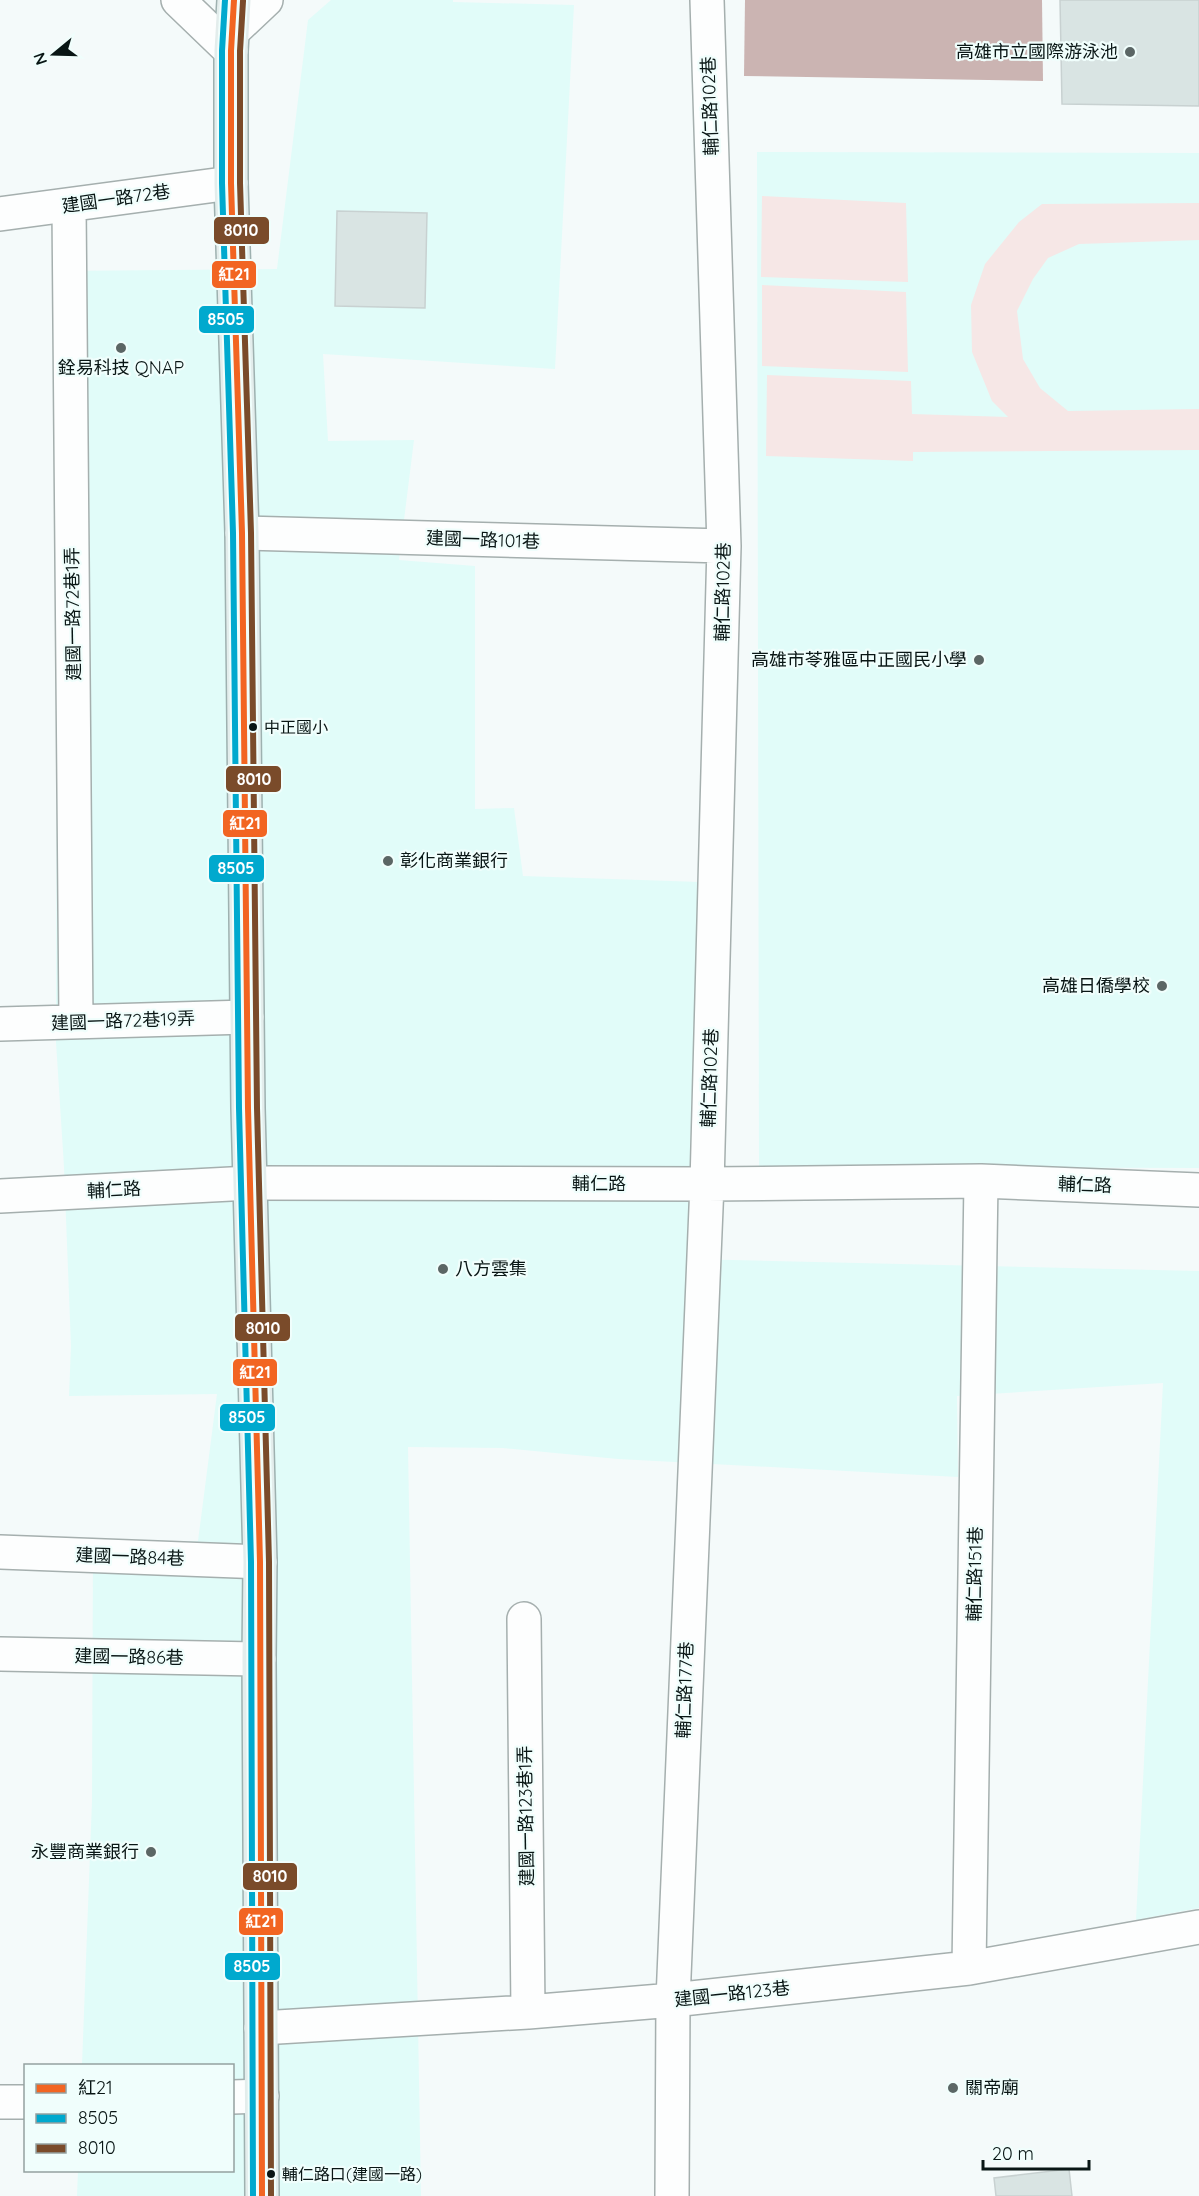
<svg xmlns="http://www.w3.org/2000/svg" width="1199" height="2196" viewBox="0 0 1199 2196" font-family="Quicksand,'Noto Sans TC',sans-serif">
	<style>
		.built { fill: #e1fcf9 }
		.green { fill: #f6e7e6 }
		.water { fill: #cbb4b2 }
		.building { fill: #d9e4e3; stroke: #c8d1d1; stroke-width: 1.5 }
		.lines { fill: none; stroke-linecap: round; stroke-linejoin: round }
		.minor-casing { stroke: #a5afae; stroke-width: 36 }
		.major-casing { stroke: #9eb1b0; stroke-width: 36 }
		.minor { stroke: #fdfefe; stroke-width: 33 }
		.major { stroke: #e3edec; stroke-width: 33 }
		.bus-1-casing { stroke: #f0fefc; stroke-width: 10 }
		.bus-2-casing { stroke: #f0fefc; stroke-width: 10 }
		.bus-3-casing { stroke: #f0fefc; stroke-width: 10 }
		.bus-1 { stroke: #f26522; stroke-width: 6 }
		.bus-2 { stroke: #00a9ce; stroke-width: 6 }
		.bus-3 { stroke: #7a4b2a; stroke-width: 6 }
		.poi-dot { fill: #5b6665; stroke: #f0fefc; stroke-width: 2 }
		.bus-dot { fill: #091615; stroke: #f0fefc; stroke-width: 2 }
		.labels { text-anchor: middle; stroke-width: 4.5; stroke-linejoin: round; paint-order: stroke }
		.bus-label { font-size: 16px; fill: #091615; stroke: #f0fefc; text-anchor: start }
		.poi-label { font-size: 18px; fill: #091615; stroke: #f0fefc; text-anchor: end }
		.street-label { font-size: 18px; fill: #091615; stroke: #f0fefc }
		.line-badge { stroke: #f0fefc; stroke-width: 2 }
		.badge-label { font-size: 16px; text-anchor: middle; font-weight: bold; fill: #fff }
	</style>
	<rect width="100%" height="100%" fill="#f4fafa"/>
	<path class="built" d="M331,0h122v2l121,3 -19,364 -232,-15 5,87 86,-1 -15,120 76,6v243l39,-1 9,68 177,6 -11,377 510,12v637l-63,12 27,-537 -206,13 1,81 -340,-18 -115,-11 -95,-1 13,749h-344l1,-25 154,-1v-104l-150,-1 10,-264 1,-257 105,-3 19,-147 -148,2 2,-50 -7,-179 -8,-125 2,-771 219,-2 31,-249z
		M757,152l442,1v1015l-440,-1z"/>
	<path class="green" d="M762,196l144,7 2,79 -147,-5z
		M1199,203v37l-120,4 -31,14 -15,21 -16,32 6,48 17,29 28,23 131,-2v41l-286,2v9l-147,-5 1,-81 144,6 1,33 96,3 -16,-16 -20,-49 -1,-47 14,-41 34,-42 23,-18z
		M762,285l144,7 2,80 -146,-6z"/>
	<path class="water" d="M745,0h297l1,81 -299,-5z"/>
	<path class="building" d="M1060,0h139v106l-137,-2z
		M337,211l90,2 -2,95 -90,-2z
		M1069,2169l3,27h-76l-2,-18z"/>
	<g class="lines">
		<g class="minor-casing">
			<path id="minor" d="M178,0l53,51
				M233,31l33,-31
				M69,205l7,817
				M0,214l231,-31
				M242,533l482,13
				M0,1024l247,-7
				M0,1196l250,-13 457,1 274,-3 218,9
				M0,1552l260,10
				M524,1619l4,393
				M0,1654l259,5
				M969,1968l12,-787
				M261,2028l267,-16 145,-12 296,-32 230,-41
				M232,2097l30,-1
				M0,2102h26
				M672,2196l1,-196 34,-816 17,-638 -17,-546"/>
		</g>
		<g class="major-casing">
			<path id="major" d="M234,0l-3,51v132l11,350 6,575 12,454 -1,97 3,537"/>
		</g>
		<use href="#minor" class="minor"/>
		<use href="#major" class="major"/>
		<g class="bus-1-casing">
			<path id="bus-1" d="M234,0l-3,51v132l11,350 6,575 12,454 2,634"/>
		</g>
		<g class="bus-2-casing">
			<path id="bus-2" d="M225,0l-3,51v132l11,350 6,575 12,454 2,634"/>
		</g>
		<g class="bus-3-casing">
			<path id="bus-3" d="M243,1l-3,50v132l11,350 6,575 12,454 2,634"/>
		</g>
		<use href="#bus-1" class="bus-1"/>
		<use href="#bus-2" class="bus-2"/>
		<use href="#bus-3" class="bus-3"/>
	</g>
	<g class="poi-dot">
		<circle cx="1130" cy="52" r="6"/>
		<circle cx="121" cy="348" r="6"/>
		<circle cx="979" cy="660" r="6"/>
		<circle cx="388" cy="861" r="6"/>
		<circle cx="1162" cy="986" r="6"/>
		<circle cx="443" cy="1269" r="6"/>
		<circle cx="151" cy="1852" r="6"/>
		<circle cx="953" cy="2088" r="6"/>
	</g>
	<g class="bus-dot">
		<circle cx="253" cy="727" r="5"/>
		<circle cx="271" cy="2174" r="5"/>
	</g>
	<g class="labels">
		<g class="bus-label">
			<text x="264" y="733">中正國小</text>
			<text x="282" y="2180">輔仁路口(建國一路)</text>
		</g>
		<g class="poi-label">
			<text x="1118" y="58">高雄市立國際游泳池</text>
			<text x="121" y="374" text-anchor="middle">銓易科技 QNAP</text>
			<text x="967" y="666">高雄市苓雅區中正國民小學</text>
			<text x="400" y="867" text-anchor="start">彰化商業銀行</text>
			<text x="1150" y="992">高雄日僑學校</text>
			<text x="455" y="1275" text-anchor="start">八方雲集</text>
			<text x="139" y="1858">永豐商業銀行</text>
			<text x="965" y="2094" text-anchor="start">關帝廟</text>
		</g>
		<g class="street-label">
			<text transform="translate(710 106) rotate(-92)" y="6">輔仁路102巷</text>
			<text transform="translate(116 199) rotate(-8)" y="6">建國一路72巷</text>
			<text transform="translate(483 540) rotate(2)" y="6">建國一路101巷</text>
			<text transform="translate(723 592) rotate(-89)" y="6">輔仁路102巷</text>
			<text transform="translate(73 614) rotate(-91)" y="6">建國一路72巷1弄</text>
			<text transform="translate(123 1021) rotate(-2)" y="6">建國一路72巷19弄</text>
			<text transform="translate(710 1078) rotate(-88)" y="6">輔仁路102巷</text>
			<text x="599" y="1190">輔仁路</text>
			<text transform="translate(1085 1185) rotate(2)" y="6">輔仁路</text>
			<text transform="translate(114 1190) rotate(-3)" y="6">輔仁路</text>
			<text transform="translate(130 1557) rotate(2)" y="6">建國一路84巷</text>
			<text transform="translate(975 1574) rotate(-89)" y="6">輔仁路151巷</text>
			<text transform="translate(129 1657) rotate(1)" y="6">建國一路86巷</text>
			<text transform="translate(685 1690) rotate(-88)" y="6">輔仁路177巷</text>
			<text transform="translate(526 1816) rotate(-91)" y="6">建國一路123巷1弄</text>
			<text transform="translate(732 1994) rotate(-6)" y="6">建國一路123巷</text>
		</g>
	</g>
	<g class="line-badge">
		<rect x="213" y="216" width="57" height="29" rx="6" fill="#7a4b2a"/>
		<rect x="211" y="260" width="46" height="29" rx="6" fill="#f26522"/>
		<rect x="198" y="305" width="57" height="29" rx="6" fill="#00a9ce"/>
		<rect x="225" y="765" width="57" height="28" rx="6" fill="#7a4b2a"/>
		<rect x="222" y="809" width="46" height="29" rx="6" fill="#f26522"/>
		<rect x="208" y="854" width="57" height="29" rx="6" fill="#00a9ce"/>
		<rect x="234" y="1313" width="57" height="29" rx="6" fill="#7a4b2a"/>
		<rect x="232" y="1358" width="46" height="29" rx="6" fill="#f26522"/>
		<rect x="219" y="1403" width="57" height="29" rx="6" fill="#00a9ce"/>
		<rect x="242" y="1862" width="56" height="29" rx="6" fill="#7a4b2a"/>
		<rect x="238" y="1907" width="46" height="29" rx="6" fill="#f26522"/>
		<rect x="224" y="1952" width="57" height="29" rx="6" fill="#00a9ce"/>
	</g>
	<g class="badge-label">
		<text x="241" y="236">8010</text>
		<text x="234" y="280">紅21</text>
		<text x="226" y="325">8505</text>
		<text x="254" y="785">8010</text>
		<text x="245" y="829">紅21</text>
		<text x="236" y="874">8505</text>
		<text x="263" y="1334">8010</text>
		<text x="255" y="1378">紅21</text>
		<text x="247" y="1423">8505</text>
		<text x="270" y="1882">8010</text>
		<text x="261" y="1927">紅21</text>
		<text x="252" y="1972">8505</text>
	</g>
	<rect x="24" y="2064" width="210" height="108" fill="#f0fefc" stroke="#94a1a0" stroke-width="1.5"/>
	<rect x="36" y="2084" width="30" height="9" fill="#f26522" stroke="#94a1a0" stroke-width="1.5"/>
	<text x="78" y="2094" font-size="18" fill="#091615">紅21</text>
	<rect x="36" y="2114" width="30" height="9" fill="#00a9ce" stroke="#94a1a0" stroke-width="1.5"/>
	<text x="78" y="2124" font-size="18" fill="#091615">8505</text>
	<rect x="36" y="2144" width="30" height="9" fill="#7a4b2a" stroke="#94a1a0" stroke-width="1.5"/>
	<text x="78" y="2154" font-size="18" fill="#091615">8010</text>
	<g transform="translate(54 54) rotate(251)" stroke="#f0fefc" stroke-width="4.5" paint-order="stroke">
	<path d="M0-4.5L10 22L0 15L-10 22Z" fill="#091615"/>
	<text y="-9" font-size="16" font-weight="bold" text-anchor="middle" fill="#091615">N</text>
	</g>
	<path d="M983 2160v9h106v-9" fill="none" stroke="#091615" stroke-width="3"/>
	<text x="992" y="2160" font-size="18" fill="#091615" stroke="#f0fefc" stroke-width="4.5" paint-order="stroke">20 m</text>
</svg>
